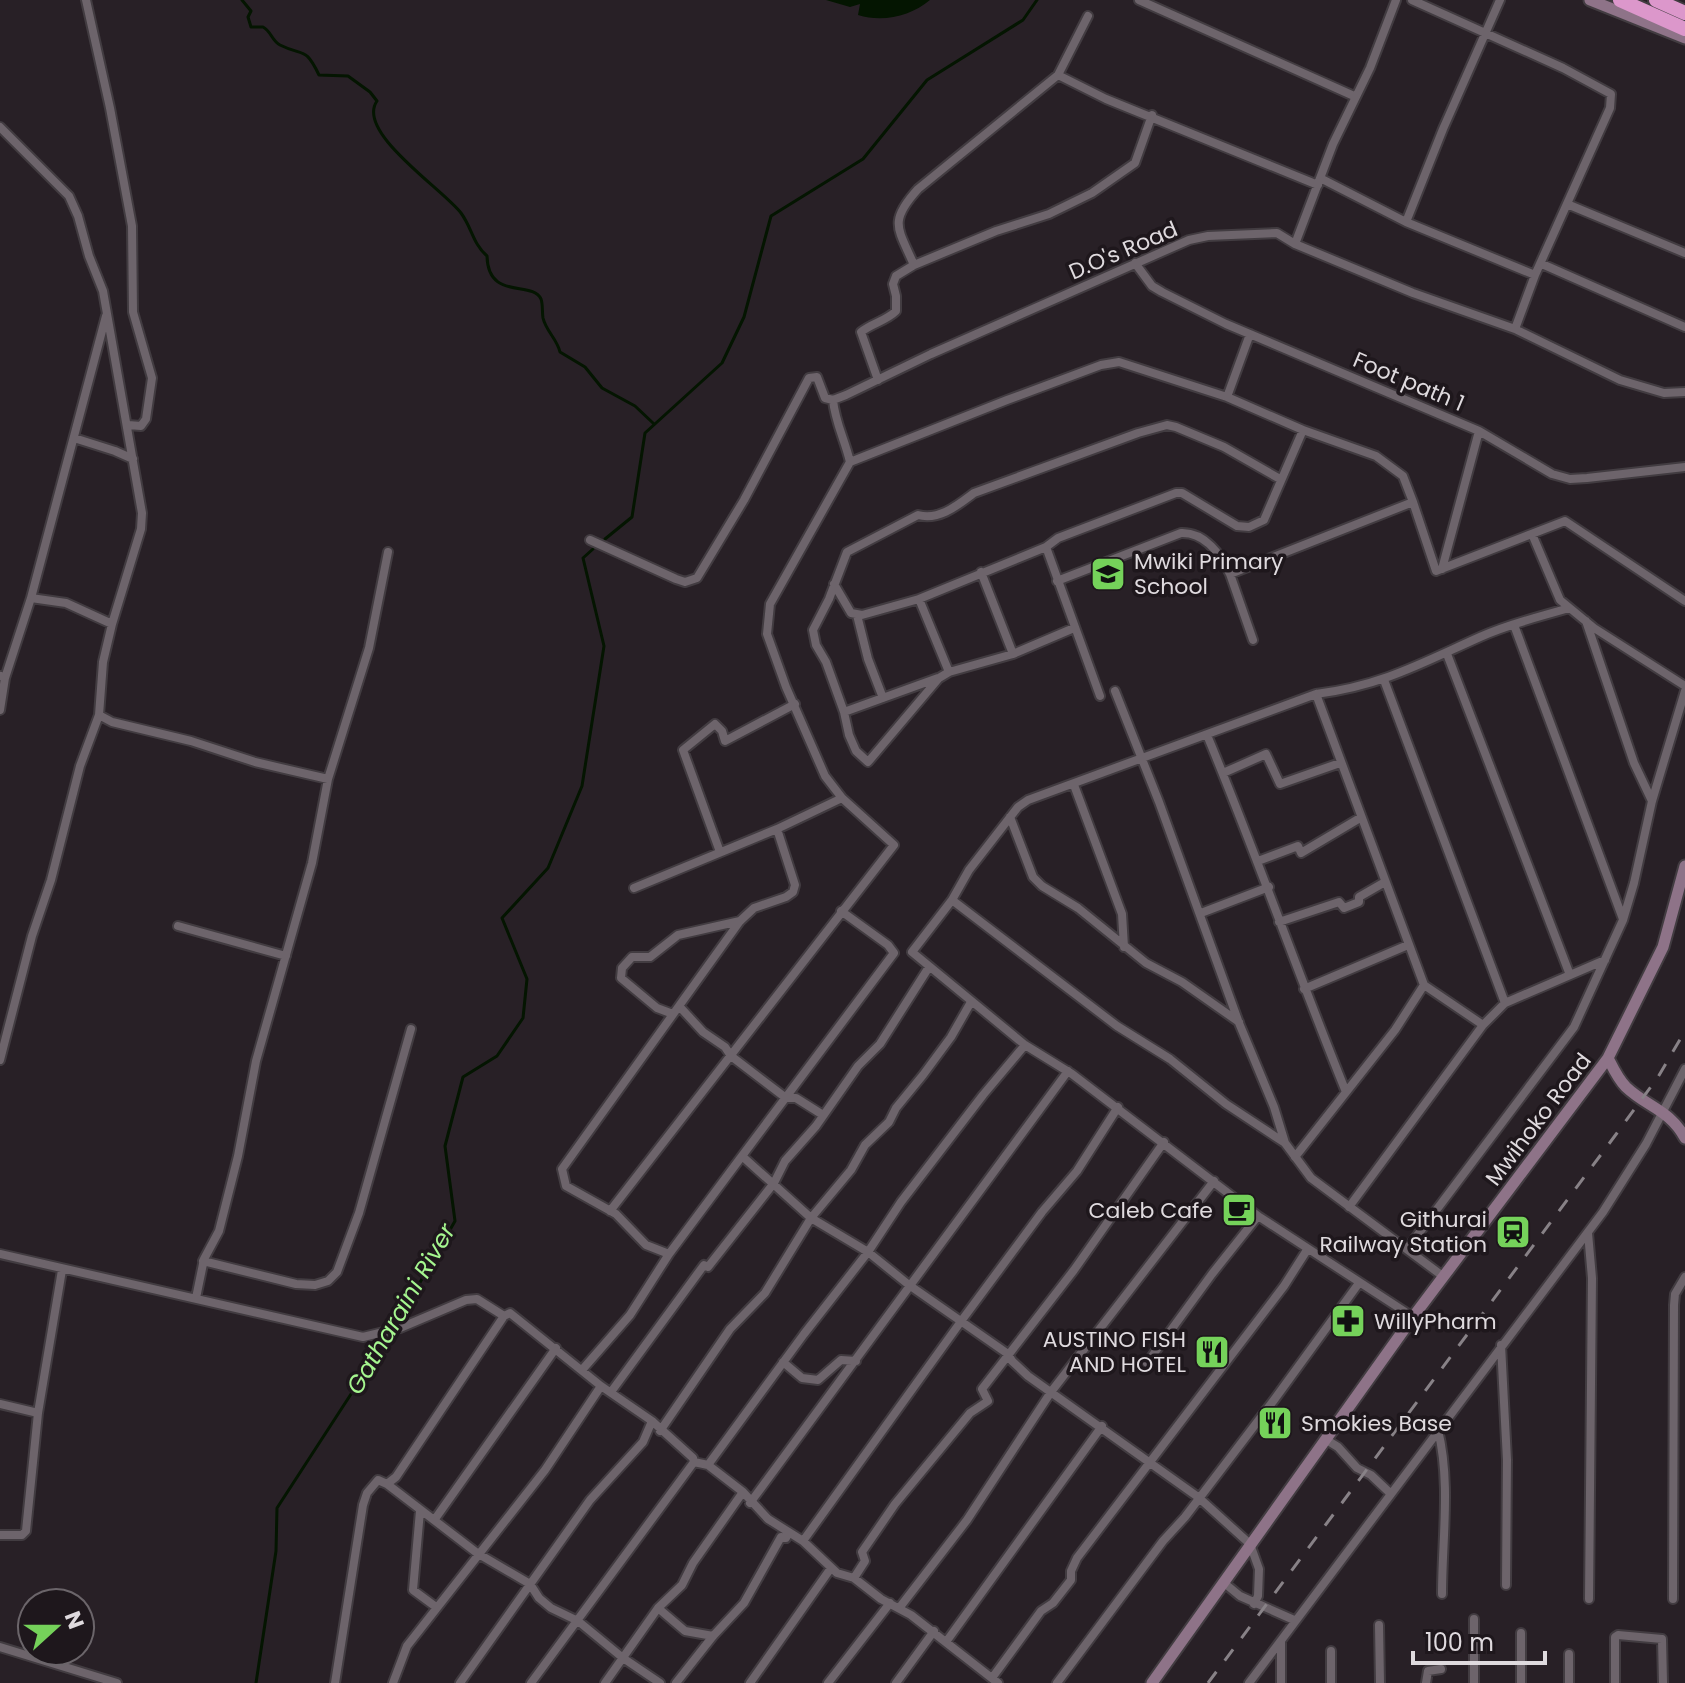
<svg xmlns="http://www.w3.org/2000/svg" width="1685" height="1683" viewBox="0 0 1685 1683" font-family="Poppins,sans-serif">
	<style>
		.water { fill: #041501 }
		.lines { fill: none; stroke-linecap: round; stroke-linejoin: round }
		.stream { stroke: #041501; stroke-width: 3 }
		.street-casing { stroke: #423c41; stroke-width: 12 }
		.secondary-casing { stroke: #423c41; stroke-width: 15 }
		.highway-casing { stroke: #423c41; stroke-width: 18 }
		.street { stroke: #6d646b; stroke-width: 8 }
		.secondary { stroke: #8e7388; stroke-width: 11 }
		.highway { stroke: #dc97cb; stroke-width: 14 }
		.rail { stroke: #888287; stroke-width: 3; stroke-dasharray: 14 14; stroke-linecap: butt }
		.labels { text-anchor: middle; stroke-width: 7; stroke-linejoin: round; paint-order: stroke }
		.street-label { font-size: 22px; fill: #dfdade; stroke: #1e171c }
		.poi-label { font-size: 22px; fill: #dfdade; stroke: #1e171c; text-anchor: start }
		.water-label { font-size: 24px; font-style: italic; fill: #a5f68f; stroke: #1e171c }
	</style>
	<rect width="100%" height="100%" fill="#282026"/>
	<path class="water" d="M826,0h104c-19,16 -47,23 -72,15l2,-11 -10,3z"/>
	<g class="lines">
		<path class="stream" d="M242,0l9,11 -3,6 3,10h12c8,4 9,14 17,18 24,12 25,1 39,30l29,1 22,16 7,9c-22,31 67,89 84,112 11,15 12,31 26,43 1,45 45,24 54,43 2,5 1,14 2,19 3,13 14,21 17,34l25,15 17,21 33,18 18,17
			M605,539l27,-22 13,-84 77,-70 22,-46 27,-101 92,-57 64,-79 96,-60 14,-20
			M394,1328l61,-107 -10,-75 18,-69 34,-21 26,-38 4,-39 -25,-61 46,-50 34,-82 22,-140 -21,-88 10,-9
			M256,1683l20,-132 1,-43 113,-174"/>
		<g class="street-casing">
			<path id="street" d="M86,0l24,108 22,118 1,86 19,66 -6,41 -5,7 -13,-1
				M1139,0l215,96
				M1412,0l151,68 48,26 -1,14 -75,167 -20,54
				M1058,75l48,24 212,86
				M0,127l69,69 9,20 11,40 14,35 39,222 -1,16 -29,95
				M1320,178l86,44 129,53
				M1567,204l118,49
				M1406,222l37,-93 57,-129
				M1295,244l38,-100 37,-76 26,-68
				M1135,263l17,23 10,6 64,32 253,107 73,43 18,5 17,-1 98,-11
				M1542,264l143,63
				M914,265c-16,-37 -26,-43 4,-76l140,-114 30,-59
				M878,380l-17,-48c11,-9 25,-11 35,-21v-15l-3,-12 3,-8 18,-11 82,-34 53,-17 43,-21 43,-30 17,-48
				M1227,397l23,-63
				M74,438l41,13 18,8
				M850,462l157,-62 94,-35 18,-3 108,35 76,33 73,26 27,20 10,26 -183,72c-9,-19 -25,-42 -49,-41l-124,48
				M1413,502l23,69 129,-50 120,80
				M1532,534l28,66 34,28 91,58
				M590,540l86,39 9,3 12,-4 47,-78 65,-122 8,-1 8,21 8,2 13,-5 85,-41 258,-114 19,-4 69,-3 18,11 118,49 102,36 105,51 44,13 21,-1
				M1046,547l54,149
				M1442,569l37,-138
				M981,572l32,82
				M1230,574l23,66
				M834,584l17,29 11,2 57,-16 127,-52 12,-9 118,-45h6l55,33 12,1 15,-7 39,-90
				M31,598l75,-282
				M919,599l30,73
				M857,615l11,44 15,39
				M1586,621l48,142 18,38
				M1514,625l109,294
				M1074,628l-61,26 -64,18 -10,6 -71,84 -12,-11 -7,-16 -5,-23 -18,-50 -10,-17 -3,-15 16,-31 18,-47 71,-37c21,6 40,-10 56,-22l164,-60 29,-8 9,2 48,20 56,32
				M1447,654l123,321
				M5,678l26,-80 35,5 46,21 -9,38 -4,53 13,7 79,19 64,21 73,17 41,-131 19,-96
				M1384,680l121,323
				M1115,691l44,111 80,221 35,84 11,36 26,35 133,99
				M0,710l5,-32 -4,-2
				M844,712l94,-34
				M1207,735c49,118 91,239 139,357
				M1223,773l43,-19 14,30 60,-21
				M1074,785l48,129 2,33
				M1010,817l23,60 9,9 36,22 68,55 36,19 57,40
				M720,852l-37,-102 32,-26 7,7 3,10 70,-37
				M1258,861l40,-15 3,7 59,-35
				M634,888l143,-59
				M952,900l165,126 53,33 56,45 59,39
				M841,911l47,34 6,8 -152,203 69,62 57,34 41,33 99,69 4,7 16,15 170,121 52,47 9,25 -1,27 -4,8
				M1201,913l68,-26
				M1279,922l60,-20 5,6 15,-6v-5l26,-15
				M178,926l108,30
				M1424,985l59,40
				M1304,989l104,-44
				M679,1006l24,26 22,15 6,9 55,42h10l27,17
				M673,1014l-16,-6 -36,-30 1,-10 10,-11h18l28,-22 62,-14
				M0,1060l32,-124 19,-56 29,-114 19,-51
				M1295,1157l100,-127 29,-45 -108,-291
				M1349,1207l134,-182 22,-22 100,-43
				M610,1211l284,-366 -52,-47 -17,-22 -39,-89 -19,-53 3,-30 80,-142c-5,-22 -15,-40 -17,-62
				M1588,1233l4,45 -3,321
				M1407,1249l167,-222 49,-107 11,-37 18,-82 33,-110
				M0,1254l363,83 37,-9 66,-28 11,-1 27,17
				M669,1254l-23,-9 -30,-31 -50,-28 -4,-17 178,-248 14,-13 32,-11 7,-5 2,-7 -18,-56 65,-31
				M203,1261l93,23 19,1 13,-4 9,-9 22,-59 52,-184
				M196,1298l8,-39 15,-28 19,-75 18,-95 56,-198 16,-84
				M1413,1317l-155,-101 -186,-142 -47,-29 -113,-93 40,-52 17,-30 49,-63 10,-7 288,-106c65,-8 106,-31 164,-57 28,-13 59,-20 89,-29
				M1501,1345l6,115 -1,125
				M783,1362l19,16 16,2 23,-20 15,1
				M1147,1363l65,-89 46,-58
				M582,1370l48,-55 39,-61 73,-98
				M611,1392l93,-127 4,2 66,-84 11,-22 31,-35 42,-60 22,-22 49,-77
				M0,1404l38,9
				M1438,1430c13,53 4,110 4,164
				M660,1431l70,-102 35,-36 46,-75 40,-48 14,-25 24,-23 7,-14 27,-33 28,-38 20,-35
				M1325,1439l13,8 19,21 14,7 19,18
				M708,1465l96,-131 64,-82 33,-50 82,-107 42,-50
				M387,1484l90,69 53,31 9,14 12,10 27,13 45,37 37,25
				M750,1503l318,-432
				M420,1511l-7,79 23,17
				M435,1519l121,-171
				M1,1535h21l4,-4 12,-118 24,-143
				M803,1541l159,-221 80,-108 35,-41 41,-64
				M854,1578l11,-17 -3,-9 33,-48 75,-91 18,-12 -6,-12 92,-119 90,-128
				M1223,1582l17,14 54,24
				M1673,1599l1,-294 1,-11 10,-17
				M900,1607l67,-87 84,-128 163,-211
				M658,1608l27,23 28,5
				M1379,1625l1,58
				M1521,1633v50
				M946,1642l156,-216
				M0,1647l117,36
				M1331,1651v32
				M1569,1654v29
				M992,1678l49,-67 12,-8 18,-23v-9l6,-13 207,-272 23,-36
				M335,1683l28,-178 4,-12 11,-13 9,4 9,-7 108,-161 6,-3 91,73 51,35 41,37 1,4 14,3 35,27 25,27 35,22 34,32 17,5 27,21 30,16 87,68
				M393,1683l14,-37 138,-176 56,-84
				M460,1683l130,-183 53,-58 9,-21
				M531,1683l163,-221
				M605,1683l53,-75 24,-23 11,-22 50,-71
				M676,1683l37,-47 31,-33 37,-66 5,1 3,-6
				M750,1683l81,-115
				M828,1683l62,-80
				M896,1683l38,-52
				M1057,1683l106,-142 22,-24 89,-117 85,-117
				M1249,1683l354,-471 43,-68 39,-75
				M1281,1683v-42
				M1426,1683l2,-12 13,-2
				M1474,1683v-64
				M1615,1683v-46l3,-2 44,4 1,44"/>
		</g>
		<g class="secondary-casing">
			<path id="secondary" d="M1590,0l95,38
				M1608,1058c5,10 10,21 18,29 21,20 44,23 59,51
				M1152,1683l261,-366 195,-259 55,-111 22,-81"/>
		</g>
		<g class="highway-casing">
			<path id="highway" d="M1620,0l65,29
				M1656,0l29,13"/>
		</g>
		<use href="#street" class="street"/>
		<use href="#secondary" class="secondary"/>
		<use href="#highway" class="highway"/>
		<path class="rail" d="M1208,1683l409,-550 41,-56 27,-46"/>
	</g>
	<defs>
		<g id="school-square" transform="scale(1.8)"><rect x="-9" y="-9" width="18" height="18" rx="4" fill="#75d25a" stroke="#1e171c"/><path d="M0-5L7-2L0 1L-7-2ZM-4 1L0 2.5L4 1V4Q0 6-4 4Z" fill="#111"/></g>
		<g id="cafe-square" transform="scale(1.8)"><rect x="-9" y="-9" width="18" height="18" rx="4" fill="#75d25a" stroke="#1e171c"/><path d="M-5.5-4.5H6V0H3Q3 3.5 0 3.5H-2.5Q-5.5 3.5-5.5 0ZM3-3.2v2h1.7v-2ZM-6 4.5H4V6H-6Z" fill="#111"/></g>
		<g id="station-square" transform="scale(1.8)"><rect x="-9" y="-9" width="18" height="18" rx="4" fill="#75d25a" stroke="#1e171c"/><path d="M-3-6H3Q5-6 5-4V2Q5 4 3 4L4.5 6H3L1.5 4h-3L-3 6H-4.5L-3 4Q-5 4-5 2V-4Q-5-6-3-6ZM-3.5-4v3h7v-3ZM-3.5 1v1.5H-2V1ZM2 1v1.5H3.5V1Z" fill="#111"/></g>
		<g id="pharmacy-square" transform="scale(1.8)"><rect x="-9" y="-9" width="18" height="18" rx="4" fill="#75d25a" stroke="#1e171c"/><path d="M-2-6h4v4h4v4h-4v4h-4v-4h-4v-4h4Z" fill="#111"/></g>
		<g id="restaurant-square" transform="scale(1.8)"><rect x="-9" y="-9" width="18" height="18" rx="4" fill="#75d25a" stroke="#1e171c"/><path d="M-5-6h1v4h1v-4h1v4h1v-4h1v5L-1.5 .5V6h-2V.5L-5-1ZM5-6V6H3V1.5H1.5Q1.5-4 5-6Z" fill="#111"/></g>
	</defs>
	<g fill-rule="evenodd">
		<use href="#school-square" x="1108" y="574"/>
		<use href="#cafe-square" x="1239" y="1210"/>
		<use href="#station-square" x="1513" y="1232"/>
		<use href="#pharmacy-square" x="1348" y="1321"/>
		<use href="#restaurant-square" x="1212" y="1352"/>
		<use href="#restaurant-square" x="1275" y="1423"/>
	</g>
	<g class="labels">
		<g class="street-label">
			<text transform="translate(1123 250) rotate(-23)" y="8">D.O's Road</text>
			<text transform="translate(1409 381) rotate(23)" y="8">Foot path 1</text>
			<text transform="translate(1538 1119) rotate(-53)" y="8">Mwihoko Road</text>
		</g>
		<g class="poi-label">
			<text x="1134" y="569">Mwiki Primary<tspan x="1134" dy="25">School</tspan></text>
			<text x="1213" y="1218" text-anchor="end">Caleb Cafe</text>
			<text x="1487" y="1227" text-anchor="end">Githurai<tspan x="1487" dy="25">Railway Station</tspan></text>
			<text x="1374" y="1329">WillyPharm</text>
			<text x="1186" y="1347" text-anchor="end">AUSTINO FISH<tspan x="1186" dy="25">AND HOTEL</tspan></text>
			<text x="1301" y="1431">Smokies Base</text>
		</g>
		<g class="water-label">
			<text transform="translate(401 1309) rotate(-60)" y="8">Gatharaini River</text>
		</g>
	</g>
	<g transform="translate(56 1627) rotate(69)"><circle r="38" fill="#1e171c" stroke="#6b656a" stroke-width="2"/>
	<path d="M0-6L14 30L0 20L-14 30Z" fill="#75d25a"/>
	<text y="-12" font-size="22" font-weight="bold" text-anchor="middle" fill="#dfdade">N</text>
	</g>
	<path d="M1413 1651v12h132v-12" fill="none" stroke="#dfdade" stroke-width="4"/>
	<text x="1425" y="1651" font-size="24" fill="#dfdade" stroke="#1e171c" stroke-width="6" paint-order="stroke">100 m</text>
</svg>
